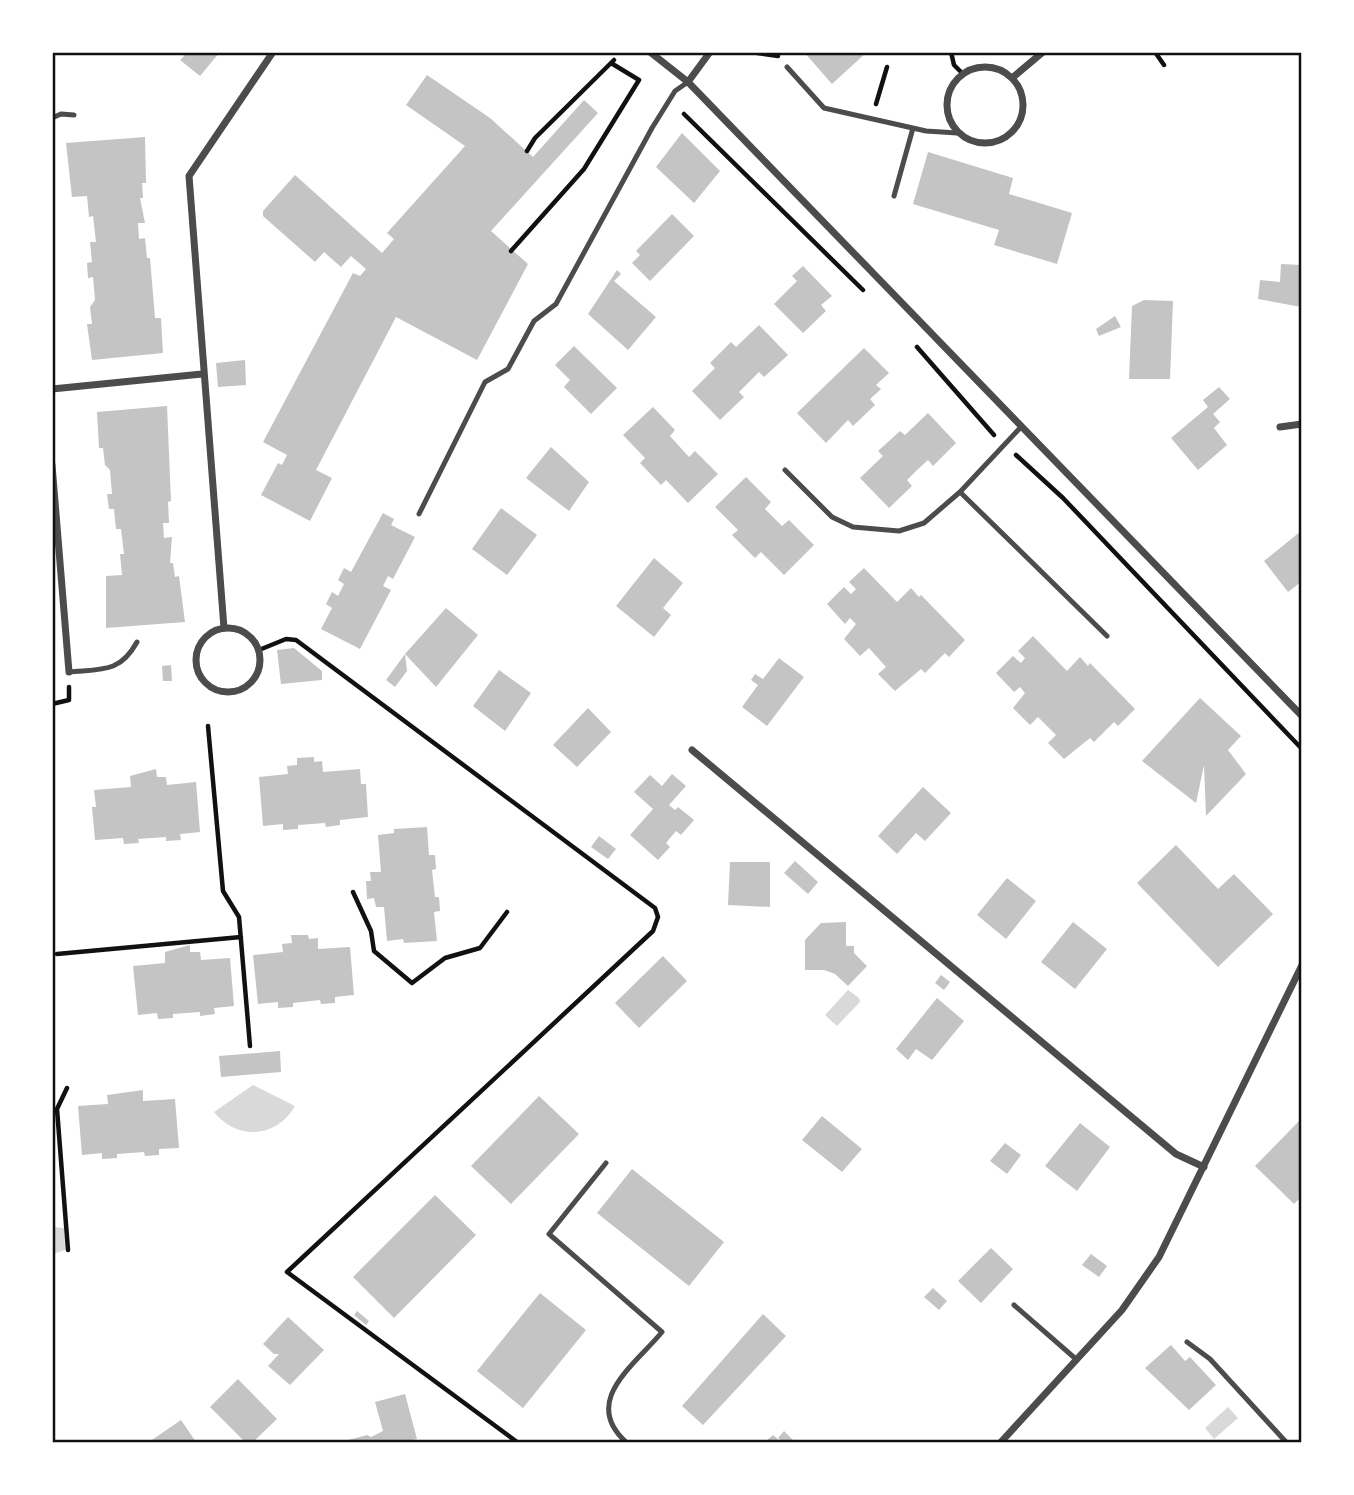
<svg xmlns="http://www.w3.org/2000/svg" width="1354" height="1495" viewBox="0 0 1354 1495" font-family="'DM Sans',sans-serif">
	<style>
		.water { fill: #d9d9d9 }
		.building { fill: #c4c4c4 }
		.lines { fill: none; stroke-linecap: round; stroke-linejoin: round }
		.path { stroke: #111; stroke-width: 4.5 }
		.service { stroke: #4c4c4c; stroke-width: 5 }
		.minor { stroke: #4c4c4c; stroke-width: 7 }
		.neatline { fill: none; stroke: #111; stroke-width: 2.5 }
	</style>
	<rect width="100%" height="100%" fill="#fff"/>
	<path class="water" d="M848,990l11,8 1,4 -23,24 -12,-11z
		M253,1085l42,21c-18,32 -58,35 -81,6z
		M53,1227l11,1 1,22 -12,4z
		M1228,1407l10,11 -24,21 -9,-11z"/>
	<path class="building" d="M180,52h40l-20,24 -20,-16 4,-4z
		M804,52h63l-35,32z
		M427,75l63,43 43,39 51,-57 14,13 -107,118 37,33 -51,96 -81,-43 -80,153 16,8 -22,43 -49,-26 17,-32 4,2 5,-10 -24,-13 90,-169 7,3 6,-7 -15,-13 -10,11 -17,-15 -9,10 -52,-46v-5l32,-36 87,78 12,-14 -7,-6 78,-87 -59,-41z
		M682,133l38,38 -26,32 -38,-36z
		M145,137l1,46h-4l1,15h-3l5,25h-7l1,16 6,-1 2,20h3l5,60h6l2,35 -71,7 -5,-36h5l-2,-17 5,-7 -2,-23 -5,1 -1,-15 5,-1 -2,-20h6l-3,-26 -4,1 -2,-21 -15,1 -6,-54z
		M928,152l85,26 -4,16 63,19 -15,51 -63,-19 5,-15 -86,-26z
		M672,214l22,22 -44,45 -18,-18 8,-8 -4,-4z
		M1281,264l20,1v42l-43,-8 2,-19 20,2z
		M803,266l29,30 -11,9 5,6 -23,22 -29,-29 23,-23 -5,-5z
		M617,270l4,4 -7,7 42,36 -28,33 -40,-36z
		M1144,300l29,1 -3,78h-41l3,-73z
		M1115,316l6,11 -22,9 -3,-7z
		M759,325l29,30 -24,22 -5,-5 -20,20 5,5 -24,23 -28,-29 23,-23 -5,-5 21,-21 5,5z
		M574,346l43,42 -26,26 -27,-27 6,-7 -15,-15z
		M864,348l25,25 -13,12 5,4 -11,10 5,6 -22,21 -5,-6 -22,23 -29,-30z
		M245,360l1,25 -28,2 -2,-24z
		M1219,387l11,12 -17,15 7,8 -6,6 13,17 -29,25 -27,-32 37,-31 -5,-7z
		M167,406l4,95 -3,1 1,21h-6l1,15 8,-1 -2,26h3l2,14 4,-1 6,46 -79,6v-52l16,-1 -2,-21h4l-3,-25h-5l-2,-20h-5l-2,-15h5l-2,-24 -5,-5 -2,-17h-4l-2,-36z
		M653,407l22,23 -5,6 19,21 6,-6 23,23 -30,29 -22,-23 -5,5 -21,-22 5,-5 -22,-23z
		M928,413l28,30 -23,23 -5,-6 -11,10 -10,10 5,6 -23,22 -29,-30 23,-22 -5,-5 22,-20 5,4z
		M551,447l38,35 -20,29 -43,-33z
		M746,477l25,25 -6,7 17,17 7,-6 25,25 -30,30 -23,-23 -6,6 -23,-23 6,-5 -23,-23z
		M501,508l36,27 -30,40 -35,-26z
		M383,513l11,6 -3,6 24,12 -22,42 -5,-3 -5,10 8,4 -31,59 -39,-20 11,-21 -6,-4 6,-12 6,4 6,-12 -6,-4 6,-12 7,4z
		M1301,531v51l-13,10 -24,-31z
		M654,558l29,25 -20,25 8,7 -17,22 -38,-31z
		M864,568l33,34 14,-14 8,9 2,-2 44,45 -16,17 -4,-4 -20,20 -4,-4 -26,22 -17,-17 8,-7 -17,-19 -9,8 -16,-17 12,-15 -6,-6 -5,6 -18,-20 17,-17 7,7 5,-5 -7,-7z
		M446,608l32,27 -42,52 -31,-33 2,17 -12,16 -9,-7 19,-26z
		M1033,636l34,35 13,-14 8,9 2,-3 45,46 -17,17 -4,-4 -20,20 -4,-4 -26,21 -16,-16 8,-8 -18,-18 -8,8 -17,-17 12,-15 -5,-6 -6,5 -18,-19 17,-17 8,7 4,-5 -7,-7z
		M294,648l28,23v9l-41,4 -4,-34z
		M779,658l25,19 -37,49 -25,-19 16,-22 -7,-5 4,-6 8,5z
		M171,665l1,16h-9l-1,-15z
		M499,670l32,23 -26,38 -32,-25z
		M1200,698l41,38 -13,14 18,24 -40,42 -2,-51 -8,38 -54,-42z
		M588,708l23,24 -34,35 -24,-22z
		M314,757v5l8,-1 1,11 37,-3 1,15h5l2,33 -28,3v5l-14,2 -1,-4 -27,2v4l-15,1v-6l-20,2 -4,-49 29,-3 -1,-8 10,-1v-7z
		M156,769l1,8h9l1,8 29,-3 4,50 -20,2 1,6 -15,1v-4l-28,2 1,4 -15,1 -1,-6 -28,2 -3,-33h4l-2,-17 37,-3 -1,-11z
		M672,774l14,12 -17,19 6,5 3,-3 16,13 -13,15 -5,-4 -10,12 4,4 -12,13 -28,-25 23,-26 -19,-17 16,-17 12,11z
		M923,787l28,26 -26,28 -9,-8 -19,21 -19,-18z
		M427,827l2,28h6l1,14 -4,1 3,27h4l1,14 -6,1 3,29 -33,2 -1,-4 -16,2 -3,-34h-8l-2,-9 -7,1 -1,-18h5l-1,-9h11l-3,-37 16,-2v-4z
		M599,836l17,13 -8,10 -17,-12z
		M1176,845l42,44 16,-15 39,40 -55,53 -81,-84z
		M795,861l23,21 -10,12 -24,-21z
		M730,862h40v45l-42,-2z
		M1007,878l29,23 -30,38 -29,-24z
		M846,922v24h8v7l13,13 -19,20 -13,-12 -11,-4h-19v-30l16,-17z
		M1073,922l34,27 -32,40 -34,-27z
		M291,935h17l1,4 9,-1v11l32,-2 4,48 -19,2v6l-14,1 -1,-4 -27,3v4l-15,1v-6l-20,2 -5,-49 30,-3 -1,-8 10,-1z
		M190,945v7h10l1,8 29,-2 4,48 -20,2 1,6 -15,2v-4l-27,2v4l-15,1 -1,-6 -19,2 -5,-49 32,-3v-11z
		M663,956l24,25 -48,47 -24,-25z
		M941,975l9,7 -6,8 -9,-7z
		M937,998l27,23 -32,39 -16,-11 -8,11 -12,-11z
		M280,1051l1,21 -60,5 -2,-21z
		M143,1090v11l32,-2 4,49 -20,1v6l-14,1 -1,-4 -27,2v4l-15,1v-6l-20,2 -4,-49 30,-2 -1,-9z
		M539,1096l40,38 -68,70 -40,-38z
		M822,1116l40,33 -20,23 -40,-32z
		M1301,1119v78l-7,7 -39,-38z
		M1080,1123l30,24 -33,44 -32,-25z
		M1005,1143l16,12 -14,19 -17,-13z
		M632,1169l92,73 -35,44 -92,-73z
		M435,1195l41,40 -82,83 -41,-41z
		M991,1248l22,21 -32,34 -23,-22z
		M1091,1254l16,12 -8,11 -17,-12z
		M933,1288l14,13 -8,9 -15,-13z
		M540,1293l46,37 -63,78 -46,-37z
		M357,1311l12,10 -3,4 -12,-10z
		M763,1314l23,22 -83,89 -21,-19z
		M288,1317l36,33 -34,35 -22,-19 11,-12h-5l-11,-10z
		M1171,1345l14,16 5,-4 26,28 -27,25 -44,-42z
		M238,1379l39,40 -24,23h-8l-35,-35z
		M405,1394l12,45 -14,3h-55v-2l19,-5 4,2 12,-6 -8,-29z
		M181,1420l15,22h-47z
		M784,1431l11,11h-12l-5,-4z
		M773,1435l8,7h-16z"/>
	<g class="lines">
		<path class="path" d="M751,52l27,4
			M951,52l3,13 8,8
			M1155,52l9,13
			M876,104l11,-37
			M684,114l179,176
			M527,151l8,-13 79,-78
			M511,251l73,-82 55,-89 -28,-17
			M917,347l77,88
			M1016,455l47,43 239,251
			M259,650l27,-11 10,1 359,268 3,9 -5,14 -366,341 230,170
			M52,704l17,-4v-13
			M208,726l15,165 16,26 11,129
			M353,892l18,39 3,20 38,32 33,-25 35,-10 27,-36
			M57,954l184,-17
			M67,1088l-10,21 11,141"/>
		<path class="service" d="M787,67l37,41 102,23 31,2
			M52,118l9,-4 13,1
			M894,196l19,-68
			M785,470l47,47 21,10 46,4 25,-8 36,-31 61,-65
			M960,492l147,144
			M419,514l66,-132 23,-13 26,-48 22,-17 96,-176 23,-37 13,-9
			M69,672c33,-3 51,1 68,-30
			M606,1163l-57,71 113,98c-28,34 -81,69 -36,110
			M1014,1305l63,55
			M1187,1342l23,17 76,83"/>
		<path class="minor" d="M650,52l38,30 614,634
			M947 105a38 38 0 1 1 76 0a38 38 0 1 1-76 0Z
			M1012,78l31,-26
			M688,82l22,-30
			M52,389l150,-15
			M1280,427l22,-3
			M52,465l17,207
			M224,628l-35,-452 84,-124
			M196 660a32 32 0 1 1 64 0a32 32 0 1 1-64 0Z
			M692,750l484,404 28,13
			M1001,1442l121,-132 37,-53 143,-292"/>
	</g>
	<rect width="1354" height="1495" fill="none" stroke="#ffffff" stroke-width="108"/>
	<rect x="54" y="54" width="1246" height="1387" class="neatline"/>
</svg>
